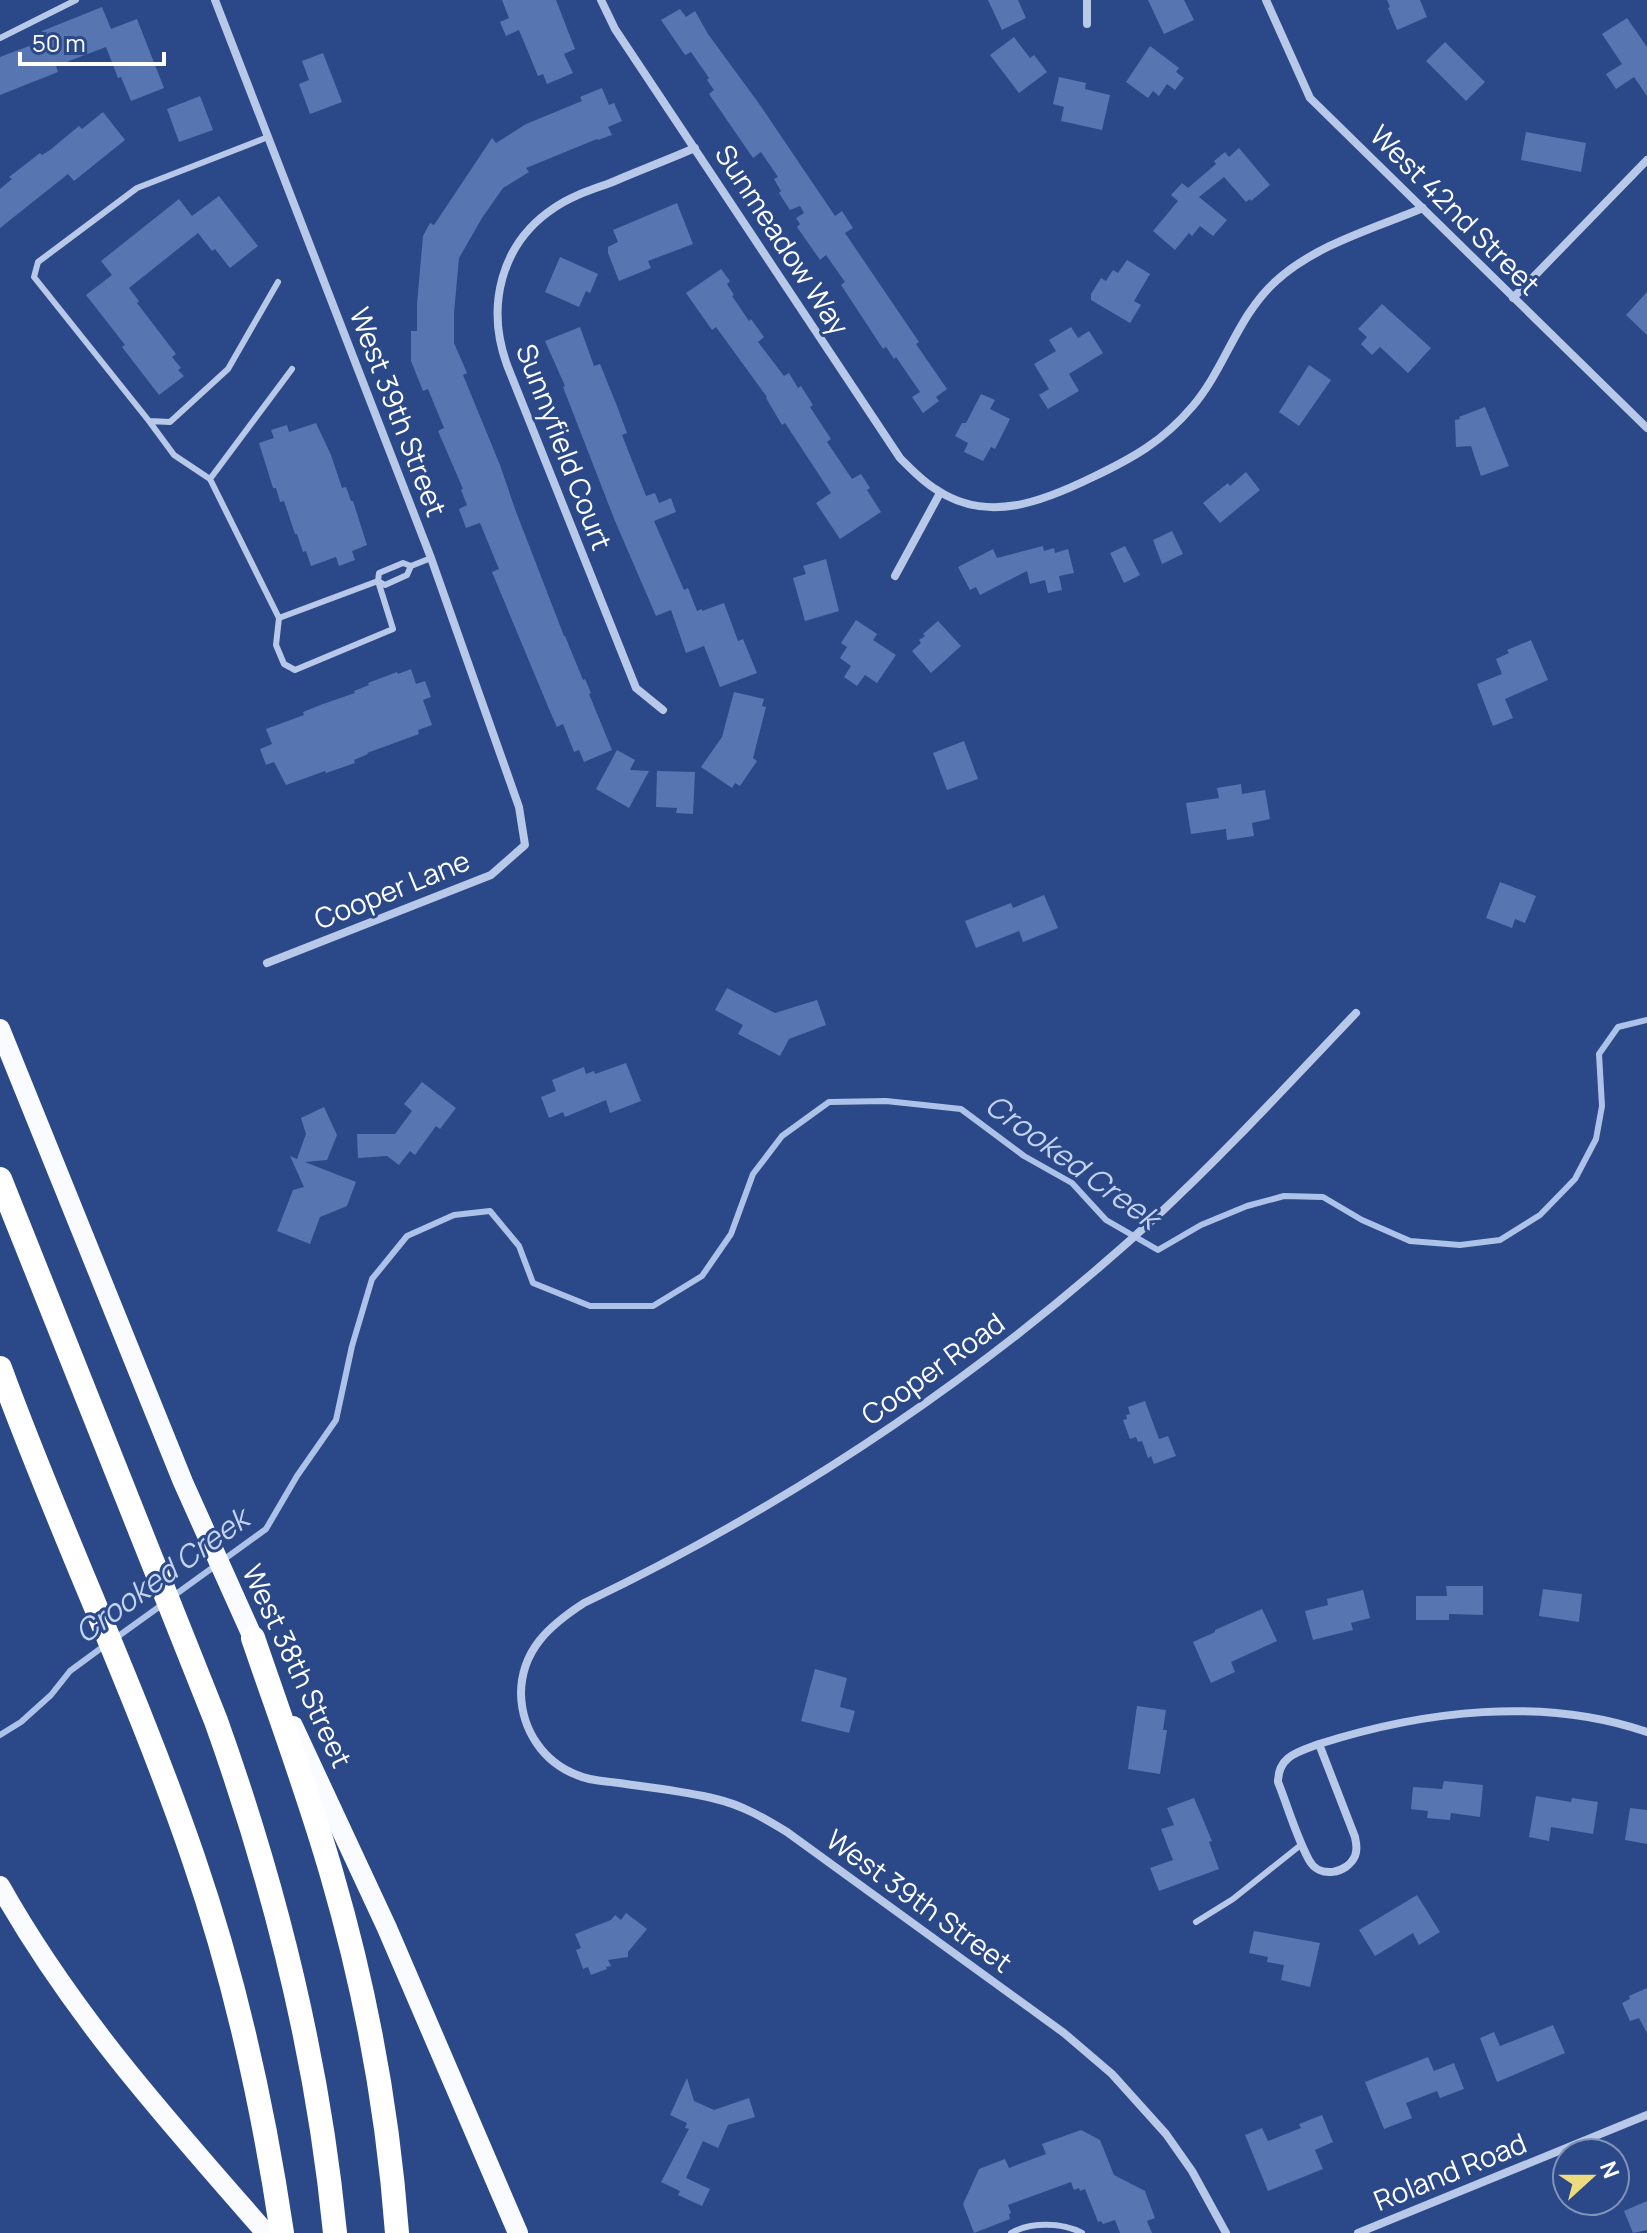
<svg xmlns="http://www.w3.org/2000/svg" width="1647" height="2233" viewBox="0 0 1647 2233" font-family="Manrope,sans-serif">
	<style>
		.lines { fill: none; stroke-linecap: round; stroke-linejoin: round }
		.stream { stroke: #adc2e8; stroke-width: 6 }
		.building { fill: #5775b1 }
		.lane { stroke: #b8c8e8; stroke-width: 6 }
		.street { stroke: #b8c8e8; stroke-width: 8 }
		.primary { stroke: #fafbfe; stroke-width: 20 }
		.highway { stroke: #fff; stroke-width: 24 }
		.labels { text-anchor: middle; stroke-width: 6; stroke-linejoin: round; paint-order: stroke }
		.street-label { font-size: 28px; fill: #fff; stroke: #2b4988 }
		.water-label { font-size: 30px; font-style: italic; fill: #c3d3ef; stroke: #2b4988 }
	</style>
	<rect width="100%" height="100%" fill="#2b4988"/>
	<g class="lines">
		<path class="stream" d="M172,1597l94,-68 31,-53 39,-56 16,-74 20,-67 35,-43 47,-21 36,-4 29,35 14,37 57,23h63l49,-30 29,-42 22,-60 29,-38 47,-34 57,-1 75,8 63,47 48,27 34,37 52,30 43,-25 46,-19 37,-10 39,1 39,23 48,21 50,4 40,-5 40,-25 35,-36 21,-40 6,-33 -3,-52 19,-27 29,-7
			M113,1640l50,-36
			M0,1735l21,-13 30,-27 19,-24 34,-25"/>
	</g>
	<path class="building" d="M502,0h54l19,49 -11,5 9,19 -26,11 -4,-10 -5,2 -19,-46 -13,6 -6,-14 9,-4z
		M988,0h30l8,18 -24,12z
		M1148,0h36l10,20 -30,14z
		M1387,0h33l7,17 -30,13 -9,-22 2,-1z
		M102,7l9,22 26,-10 27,69 -33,13 -10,-24 -3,1 -12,-31 -50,19 2,6 -58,23v-38l45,-17 -3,-9z
		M680,9l6,8 9,-6 13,23 52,71 75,111 7,-5 11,17 -8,5 74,109 -3,2 31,45 -11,8 3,4 -16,12 -11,-16 8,-5 -24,-35 -2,2 -8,-12 -3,2 -42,-64 4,-3 -19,-27 -6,5 -23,-33 3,-3 -4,-6 8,-5 -4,-7 -10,4 -11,-17 2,-2 -7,-12 4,-2 -17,-25 -8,6 -44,-64 5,-4 -7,-10 2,-2 -18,-26 -6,3 -24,-35z
		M1627,18l20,29v49l-13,-19 -18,12 -10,-15 16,-10 -20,-30z
		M1014,37l16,21 4,-3 13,17 -28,21 -29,-38z
		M1445,42l40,40 -19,19 -40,-40z
		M1150,46l29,22 -3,4 8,6 -9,12 -8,-6 -8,12 -6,-5 -5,7 -22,-16z
		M323,53l19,49 -32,12 -11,-30 10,-4 -7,-19z
		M1059,77l27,6 -1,6 25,6 -8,35 -41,-9 3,-14 -11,-3z
		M602,88l7,17 5,-2 8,18 -14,6 4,8 -14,5 -1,-1 -71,29 3,4 -26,16 -21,30 -23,40 -5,55v30l13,30 -4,2 37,90 15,44 49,127h1l18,44 2,-1 6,14 -2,1 23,56 -28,12 -5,-12 -5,2 -11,-28 -6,3 -8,-18 -57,-137 7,-3 -19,-46 -14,5 -7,-19 8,-4 -6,-15 2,-1 -25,-58 6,-3 -16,-39 -5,2 -12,-30v-30h6v-27l6,-68 7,-13 4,2 58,-87 4,5 30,-19 56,-23 -2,-4z
		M200,96l13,34 -34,12 -12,-33z
		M103,112l22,28 -51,41 -6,-7 -68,54v-39l12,-10 -3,-2 31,-24 2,2 8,-5 29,-24 3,3z
		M1526,132l60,11 -5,29 -60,-12z
		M1239,148l31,37 -19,16 -1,-2 -4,3 -22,-25 -25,20 28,23 -14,16 -13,-10 -8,10 -3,-3 -14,17 -22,-19 25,-30 -7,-6 11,-12 6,5 28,-24 -2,-3 11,-9 4,5z
		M219,196l39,50 -28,22 -15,-19 -3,2 -14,-18 -69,55 10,13 -2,2 39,51 -4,3 9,11 -3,2 6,6 -25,19 -37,-48 3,-2 -39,-50 26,-20 -11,-14 78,-62 13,17z
		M677,203l16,41 -45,17 3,7 -32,13 -11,-28v-6l10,-5 -5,-12z
		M560,257l38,17 -8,19 -4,-2 -7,16 -34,-15z
		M1127,260l23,14 -16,27 7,4 -11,18 -39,-23v-6l10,-16 5,3 7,-11 5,3z
		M721,269l9,12 -3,3 7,11 -2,1 17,25 2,-2 13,18 -6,5 26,34 5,-3 9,15 3,-2 12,19 -3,2 21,32 -4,3 25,37 9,-5 9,14 -3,2 14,22 -41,27 -24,-36 15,-10 -46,-70 -3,2 -16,-27 1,-1 -51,-70 -4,3 -26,-37z
		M1647,292v43l-21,-20z
		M1382,304l49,44 -23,25 -28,-26 -8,8 -11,-11 6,-7 -9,-8z
		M580,327l14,39 6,-2 17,42 10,27 -5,2 24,61 9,-3 4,10 12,-5 5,14 -22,9 30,69 4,-2 9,23 5,-2v2l22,-8 14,38 5,-2 14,34 -37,14 -16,-41 -18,7 -15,-43 -15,6 -41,-95 -52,-134 2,-1 -20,-45z
		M1071,327l7,11 11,-7 14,22 -34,21 10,17 -31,18 -9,-14 10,-6 -15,-25 22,-13 -7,-11z
		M1309,365l22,15 -32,46 -20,-14z
		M981,394l14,6 -5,9 20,10 -15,30 -4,-2 -8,14 -19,-9 4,-9 -13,-7 7,-13h4z
		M1485,407l24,59 -28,10 -10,-30 -15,1 -1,-27 5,-1 -1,-2z
		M316,423l15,32 11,33 4,-1 5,14h2l14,44 -15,6 3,9 -16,6 -3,-9 -25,9 -5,-15 -3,1 -6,-18h-2l-11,-33 -4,1 -4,-14h-3l-14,-45 15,-5 -3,-8 16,-5 2,7z
		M1246,472l14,18 -40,33 -17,-20 25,-20 2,3z
		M1172,531l11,23 -21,10 -9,-24z
		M1043,546l1,5 10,-3 1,5 13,-4 6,24 -15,3 3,14 -14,3 -3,-13 -15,4 -3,-13 -47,24 -4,-8 -6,3 -12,-23 35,-18 4,9z
		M1125,546l15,29 -16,8 -14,-30z
		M826,559l13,52 -34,10 -12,-43 13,-4 -3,-8z
		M856,620l21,14 -4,6 23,15 -19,28 -12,-8 -8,11 -13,-9 7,-11 -11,-8 7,-11 -6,-4z
		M938,621l23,25 -30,27 -19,-22 9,-8 -2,-3 6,-4 -2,-2z
		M1531,640l17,40 -43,19 8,19 -20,8 -16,-42 25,-10 -6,-15 13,-6 -2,-3z
		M411,669l5,15 9,-3 6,16 -8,3 9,25 -14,5 1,4 -52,19 1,1 -14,6 1,3 -29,10 -1,-2 -39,14 -12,-23 -8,3 -6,-16 12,-5 -6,-15 38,-14 -1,-3 20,-8 32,-11 -1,-2 15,-6 -1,-2 29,-11 1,2z
		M734,692l30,7 -2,7 4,1 -13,51 4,3 -17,25 -5,-3 -3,5 -31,-21 21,-30z
		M964,741l14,38 -31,11 -14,-37z
		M617,750l18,10 -5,10 19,1 -20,37 -33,-19z
		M657,771l38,1 -2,42 -17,-1 1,-5 -21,-1z
		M1241,784l1,10 23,-4 5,29 -18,4 2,13 -27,4 -1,-11 -35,5 -5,-31 33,-5 -2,-10z
		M1500,882l36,14 -11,27 -10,-4 -3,9 -26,-10z
		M1044,895l14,33 -35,14 -4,-11 -43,17 -11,-27 46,-18 2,5z
		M727,988l48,25 42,-13 9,25 -37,14 -9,17 -42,-22 5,-9 -28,-15z
		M626,1063l15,38 -31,12 -4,-13 -41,17 -2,-5 -14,6 -8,-21 15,-6 -4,-11 32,-13 2,7 8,-3 1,3z
		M422,1082l34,26 -16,21 -4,-3 -21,29 -5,-4 -11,14 -12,-9 -29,2 -1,-24h38l17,-23 -8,-7z
		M324,1107l13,28 -10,25 -22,2 51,20 -9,24 -27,11 -10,27 -33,-13 16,-41 11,-3 -14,-31 7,3 9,-25 -5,-16z
		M1145,1401l14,38 9,-3 8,20 -22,8 -3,-8 -3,2 -6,-17 -4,1 -2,-5 -6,2 -7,-19 4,-1 -1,-4 4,-1 -2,-7z
		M1446,1586h37v29l-34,-1v6h-33v-24h31z
		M1543,1589l39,5 -3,28 -40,-6z
		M1363,1590l7,28 -19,5 2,7 -40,10 -8,-29 23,-6 -1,-6z
		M1262,1609l15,32 -46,21 4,10 -24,11 -18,-41 22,-10v-2z
		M815,1669l32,9 -7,29 15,4 -6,22 -48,-12z
		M1137,1706l29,4 -3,20h4l-7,44 -32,-5z
		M1444,1781l39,4 -3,32 -29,-4 -1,7 -23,-2 1,-7 -17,-2 2,-22 29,2z
		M1536,1796l35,6 1,-4 26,4 -5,32 -42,-7 -2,14 -20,-4z
		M1194,1798l18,43 -3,1 10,27 -60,22 -9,-23 23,-8 -12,-31 13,-4 -7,-17z
		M1630,1808l17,2v34l-22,-4z
		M1417,1895l23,37 -21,13 -6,-12 -38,23 -16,-26z
		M626,1913l21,16 -19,23v5l-20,3 3,6 -5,1 1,2 -16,6 -3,-8 -5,2 -7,-19 5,-2 -6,-14 36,-14 4,-5 6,5z
		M1254,1931l66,12 -10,44 -29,-7 3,-15 -17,-3 1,-5 -19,-4z
		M1647,1988v45l-8,-15 -9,3 -8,-18 8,-4 -1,-3z
		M1553,2025l12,28 -68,29 -17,-44 14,-6 6,14z
		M1428,2057l6,14 20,-8 10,26 -24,9 -3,-7 -31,12 6,15 -28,11 -19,-47z
		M687,2078l7,23 20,9 35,-12 6,19 -27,8 -10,23 -15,-7 -17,37 24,11 -8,17 -24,-11 2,-4 -19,-9 28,-53 -4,-1 2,-5 -17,-8z
		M1322,2115l11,27 -18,8 8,19 -55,22 -23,-56 17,-7 6,13 33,-13 -2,-4z
		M1081,2130l19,10 14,35 31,16 10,27 -8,3 5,12h-32l-5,-13 -12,4 -2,-3 -3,1 -13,-33 -5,2 -1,-3 -5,2 -3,-8 -63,23 3,8 -2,1 1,5 -36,14 -11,-29 16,-35 26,-10 4,9 37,-14 -4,-10z
		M1647,2201v29l-14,3 -9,-22z"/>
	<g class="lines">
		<path class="lane" d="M0,38l76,-38
			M268,137l-131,51 -99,74 -4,15 115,144 21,1 58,-53 50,-87
			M149,421l25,34 36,24 69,139 -3,27 8,19 11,6 98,-41 -15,-48 1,-8 24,-10 8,3 -4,9 -22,10 -7,-4 -99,37
			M210,479l82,-110
			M411,566l20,-8
			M1196,1922l37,-23 69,-55
			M1011,2233c19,-11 51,-11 71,0"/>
		<path class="street" d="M215,0l216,558 88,249 6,38 -34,30 -224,88
			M601,0l14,29 285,429c12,12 23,24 37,32 51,34 107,11 156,-13 40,-19 70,-36 99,-70 33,-38 45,-91 84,-126 39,-36 99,-53 147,-73
			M1087,0v24
			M1266,0l44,98 337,330
			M1513,298l134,-138
			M895,576l45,-83
			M663,710l-27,-22 -129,-323c-21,-58 -7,-121 47,-157 17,-12 37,-18 56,-25 28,-12 57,-23 85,-35
			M1319,1744c104,-33 223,-48 328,-12
			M1319,1744l36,93c1,6 3,12 0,19 -8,18 -36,23 -46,4 -13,-24 -21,-53 -31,-78 0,-26 20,-30 41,-38z
			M1226,2233l-34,-62 -26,-37 -54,-60 -48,-41 -277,-201c-23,-14 -45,-27 -71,-33 -32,-8 -65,-11 -97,-16 -14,-2 -29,-2 -42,-8 -34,-13 -55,-45 -56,-81 0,-44 29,-69 63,-91 209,-100 402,-230 573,-387 70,-65 134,-135 199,-203
			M1358,2233l289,-118"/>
		<path class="primary" d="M0,1029l183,453 75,167
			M293,1726l94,202 131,305
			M0,1886c73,130 168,235 266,347"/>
		<path class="highway" d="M0,1179l216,542c59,165 102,337 119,512
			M0,1368c60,164 136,323 193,489 42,122 70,248 89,376
			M253,1638c27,79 56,157 79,237 34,117 56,236 65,358"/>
	</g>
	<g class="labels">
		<g class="street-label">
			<text transform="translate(1455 210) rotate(45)" y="10">West 42nd Street</text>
			<text transform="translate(782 240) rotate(57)" y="10">Sunmeadow Way</text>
			<text transform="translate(398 412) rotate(69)" y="10">West 39th Street</text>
			<text transform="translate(564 447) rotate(69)" y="10">Sunnyfield Court</text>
			<text transform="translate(392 890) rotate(-22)" y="10">Cooper Lane</text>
			<text transform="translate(933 1369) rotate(-36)" y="10">Cooper Road</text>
			<text transform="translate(297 1666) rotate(65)" y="10">West 38th Street</text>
			<text transform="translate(919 1901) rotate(36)" y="10">West 39th Street</text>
			<text transform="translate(1450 2172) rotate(-22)" y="10">Roland Road</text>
		</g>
		<g class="water-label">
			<text transform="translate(1072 1162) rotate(36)" y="10">Crooked Creek</text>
			<text transform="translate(162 1576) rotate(-36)" y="10">Crooked Creek</text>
		</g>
	</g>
	<g transform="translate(1591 2177) rotate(69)"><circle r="38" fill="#2b4988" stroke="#8092b8" stroke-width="2"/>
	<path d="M0-6L14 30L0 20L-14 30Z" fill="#eedb80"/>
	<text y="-12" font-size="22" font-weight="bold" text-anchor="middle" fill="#ffffff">N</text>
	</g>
	<path d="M20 52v12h144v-12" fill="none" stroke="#ffffff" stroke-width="4"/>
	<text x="32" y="52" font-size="24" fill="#ffffff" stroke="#2b4988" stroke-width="6" paint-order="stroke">50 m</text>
</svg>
